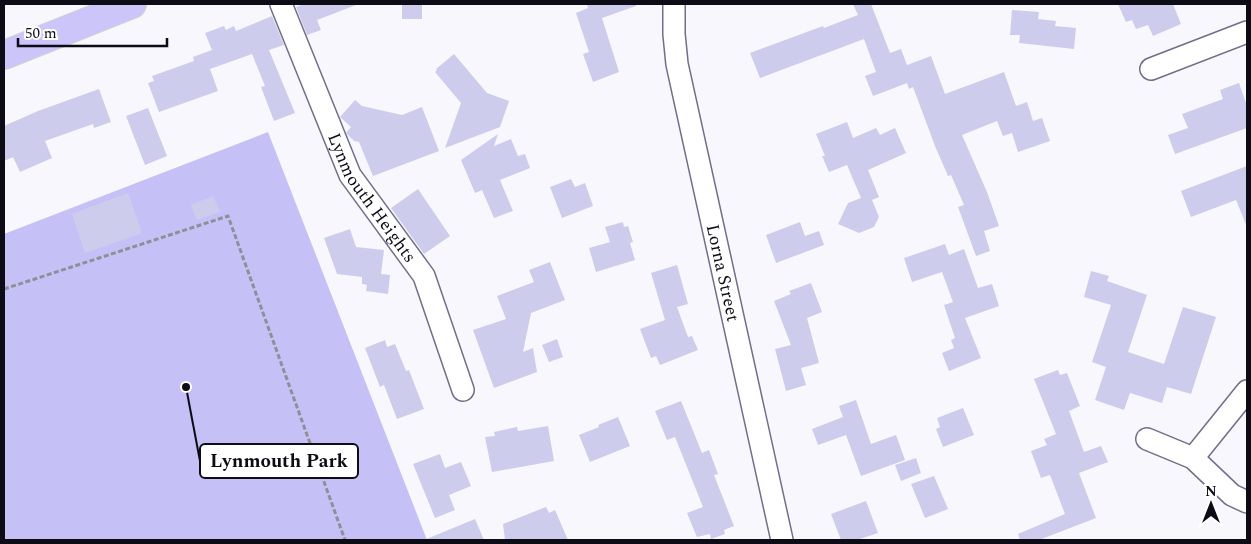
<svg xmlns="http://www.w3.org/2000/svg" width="1251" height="544" viewBox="0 0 1251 544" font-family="Spectral,serif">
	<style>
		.green { fill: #c5c1f6 }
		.building { fill: #cecced }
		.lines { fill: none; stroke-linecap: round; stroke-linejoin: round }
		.minor-casing { stroke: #706e8b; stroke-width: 24 }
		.major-casing { stroke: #d3d3d5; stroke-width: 30 }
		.path { stroke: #8f8f97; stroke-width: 3; stroke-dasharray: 5 2.5; stroke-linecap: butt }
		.minor { stroke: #fff; stroke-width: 21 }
		.major { stroke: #cbc5fa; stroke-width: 28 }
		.labels { text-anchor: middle; stroke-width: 4; stroke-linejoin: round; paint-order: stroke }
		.street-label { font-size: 18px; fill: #0c0b16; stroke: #fff }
		.leader { fill: none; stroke: #0c0b16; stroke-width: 2 }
		.callout-dot { fill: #0c0b16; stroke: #fff; stroke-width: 2 }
		.callout { fill: #fff; stroke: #0c0b16; stroke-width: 2 }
		.callout-label { font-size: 19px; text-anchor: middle; font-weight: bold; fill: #0c0b16 }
	</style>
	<rect width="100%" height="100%" fill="#f7f7fd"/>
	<path class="green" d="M268,132l159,408h-423v-306z"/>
	<path class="building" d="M304,4h51l1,1 -39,15 4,10 -14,5 -11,-28z
		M402,4h20v15h-20z
		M587,4h49v2l-34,12 17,54 -26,10 -10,-28 6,-2 -13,-39 12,-5z
		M853,4h18l19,49 11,-4 6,16 24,-9 14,38 59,-22 12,34 11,-4 6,19 9,-3 8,23 -32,11 -6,-19 -9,3 -6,-15 -35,14 25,57 12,34 -15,5 6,20 -14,5 -18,-49 6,-2 -13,-30 -3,1 -13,-30 -22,-59 -4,2 -2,-6 -34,13 -8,-20 11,-4 -12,-33 -104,39 -10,-25 73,-27 1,2 34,-13z
		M1118,4h55l8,20 -28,12 -5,-11 -12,4 -4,-9 -6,2z
		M1012,10l27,2 -1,7 18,2 -1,5 21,2 -2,21 -55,-6 1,-8h-10z
		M272,16l12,29 -15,5 26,63 -21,8 -13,-34 4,-1 -13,-32 -42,15 8,22 -59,21 -11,-29 6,-2 -2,-5 42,-15 -1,-4 19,-7 -7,-17 19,-7 2,4 8,-4 2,5z
		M454,54l33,39 22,8 -9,26 -55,21 16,-45 -26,-31 2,-2 -1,-1z
		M1239,83l8,23v22l-72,26 -7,-19 20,-7 -6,-14 41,-15 -3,-9z
		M99,89l12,33 -17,6 -1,-4 -48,17 7,17 -32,14 -7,-15 -9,4v-35l34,-15z
		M355,100l7,6 40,9 20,-8 17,44 -66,25 -14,-34 -5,-1 -8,-8 5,-6 -11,-10z
		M148,108l19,48 -22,9 -19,-49z
		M847,122l6,16 23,-10 4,7 15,-7 11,25 -38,17 11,27 -7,3 7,17 -5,10 -15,6 -21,-9 10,-21 13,-5 -14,-33 -18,7 -7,-16h3l-9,-22z
		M498,134l-4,12 17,-7 7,17 7,-2 5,14 -30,12 13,31 -19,7 -12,-28 -7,3 -14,-33z
		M1247,166v61l-11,-27 -45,17 -10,-26z
		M571,179l4,8 10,-4 8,23 -31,12 -12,-31z
		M418,189l32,47 -26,18 -33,-46z
		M128,193l14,40 -57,20 -13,-39z
		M213,196l7,16 -23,8 -6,-15z
		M623,222l1,5 4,-1 5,16 -3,1 5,17 -39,12 -7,-24 21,-6 -5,-15z
		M800,222l5,14 14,-5 5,14 -48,18 -10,-28z
		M350,229l6,18 28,3 -3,24 9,1 -2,19 -22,-3 1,-6 -5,-1v-7l-25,-3 -13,-36z
		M945,244l4,11 15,-6 14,39 14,-4 7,22 -34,12 16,40 -32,13 -7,-18 12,-5 -3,-8 4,-2 -11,-33 9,-3 -11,-30 -30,10 -8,-24z
		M550,262l15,38 -34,13 -8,39 10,-4 4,24 -43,16 -21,-58 33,-11 -9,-23 37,-14 -5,-12z
		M677,265l11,39 -11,3 11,30 4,-1 6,14 -38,15 -4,-9 -5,2 -11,-29 25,-9 -14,-47z
		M1091,271l18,5 -2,5 40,14 -19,57 36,12 19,-57 33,10 -25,77 -24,-7 -5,16 -32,-10 -6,17 -29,-10 11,-33 -14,-5 19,-57 -27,-8z
		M811,283l11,29 -15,6 12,45 -18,5 5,17 -20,6 -11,-42 16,-4 -17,-44 17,-7 -2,-3z
		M557,339l6,18 -14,5 -7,-17z
		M385,340l2,7 8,-3 11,27 3,-1 15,39 -27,10 -13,-34 -4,2 -15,-39z
		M1058,370l2,5 7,-2 13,33 -11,5 15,41 17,-6 7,16 -29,11 17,45 -57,22h-19l-2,-6 47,-20 -15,-39 -9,3 -10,-27 16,-6 -3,-6 12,-5 -22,-55z
		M856,400l15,44 25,-9 9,25 -44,16 -15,-41 -28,10 -6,-16 31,-12 -4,-11z
		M681,401l21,52 7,-3 9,24 -4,1 20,51 -10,4 1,4 -14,5 -1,-5 -13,3 -3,-7 -7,-17 16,-6 -28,-70 -8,3 -12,-29z
		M963,408l11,27 -31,12 -7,-18 4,-2 -3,-9z
		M618,417l12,29 -40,16 -11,-27 20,-8 -1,-2z
		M548,426l6,35 -62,11 -7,-35 10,-1 -1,-4 23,-5 1,4z
		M440,454l5,14 16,-6 10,24 -22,9 6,15 -20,8 -22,-54z
		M916,458l5,15 -20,8 -6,-16z
		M934,476l14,33 -23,9 -14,-34z
		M866,501l12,32 -21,7h-16l-10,-26z
		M546,507l3,6 6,-3 13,30h-63l-2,-16z
		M475,519l9,21h-60z"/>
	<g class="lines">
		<g class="minor-casing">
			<g id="minor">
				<path id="s1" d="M281,4l69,171 74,101 39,114"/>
				<path id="s2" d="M674,4v30l3,30 105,476"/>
				<path d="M1151,69l96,-37"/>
				<path d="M1147,439l46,19 39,37 15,7"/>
				<path d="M1193,458l54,-67"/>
			</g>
		</g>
		<g class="major-casing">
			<path id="major" d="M4,55l128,-51"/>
		</g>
		<path class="path" d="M4,289l224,-73 117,324"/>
		<use href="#minor" class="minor"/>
		<use href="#major" class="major"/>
	</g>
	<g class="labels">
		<g class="street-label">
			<text dy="6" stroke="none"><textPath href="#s1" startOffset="215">Lynmouth Heights</textPath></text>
			<text dy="6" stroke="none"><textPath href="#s2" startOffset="274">Lorna Street</textPath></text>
		</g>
	</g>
	<path class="leader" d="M186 387L200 461"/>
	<circle class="callout-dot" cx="186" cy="387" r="5"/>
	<rect class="callout" x="200" y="444" width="158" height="34" rx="5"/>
	<g class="callout-label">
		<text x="279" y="467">Lynmouth Park</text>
	</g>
	<rect width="1251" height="544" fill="none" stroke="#0c0b16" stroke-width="10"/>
	<g transform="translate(1211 504)" stroke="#ffffff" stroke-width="4" paint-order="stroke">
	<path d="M0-4L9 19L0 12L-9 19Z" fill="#0c0b16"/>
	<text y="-8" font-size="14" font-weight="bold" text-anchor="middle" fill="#0c0b16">N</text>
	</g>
	<path d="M18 38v8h149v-8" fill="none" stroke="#0c0b16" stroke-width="2.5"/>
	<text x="25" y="38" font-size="15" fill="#0c0b16" stroke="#ffffff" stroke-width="4" paint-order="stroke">50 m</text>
</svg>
